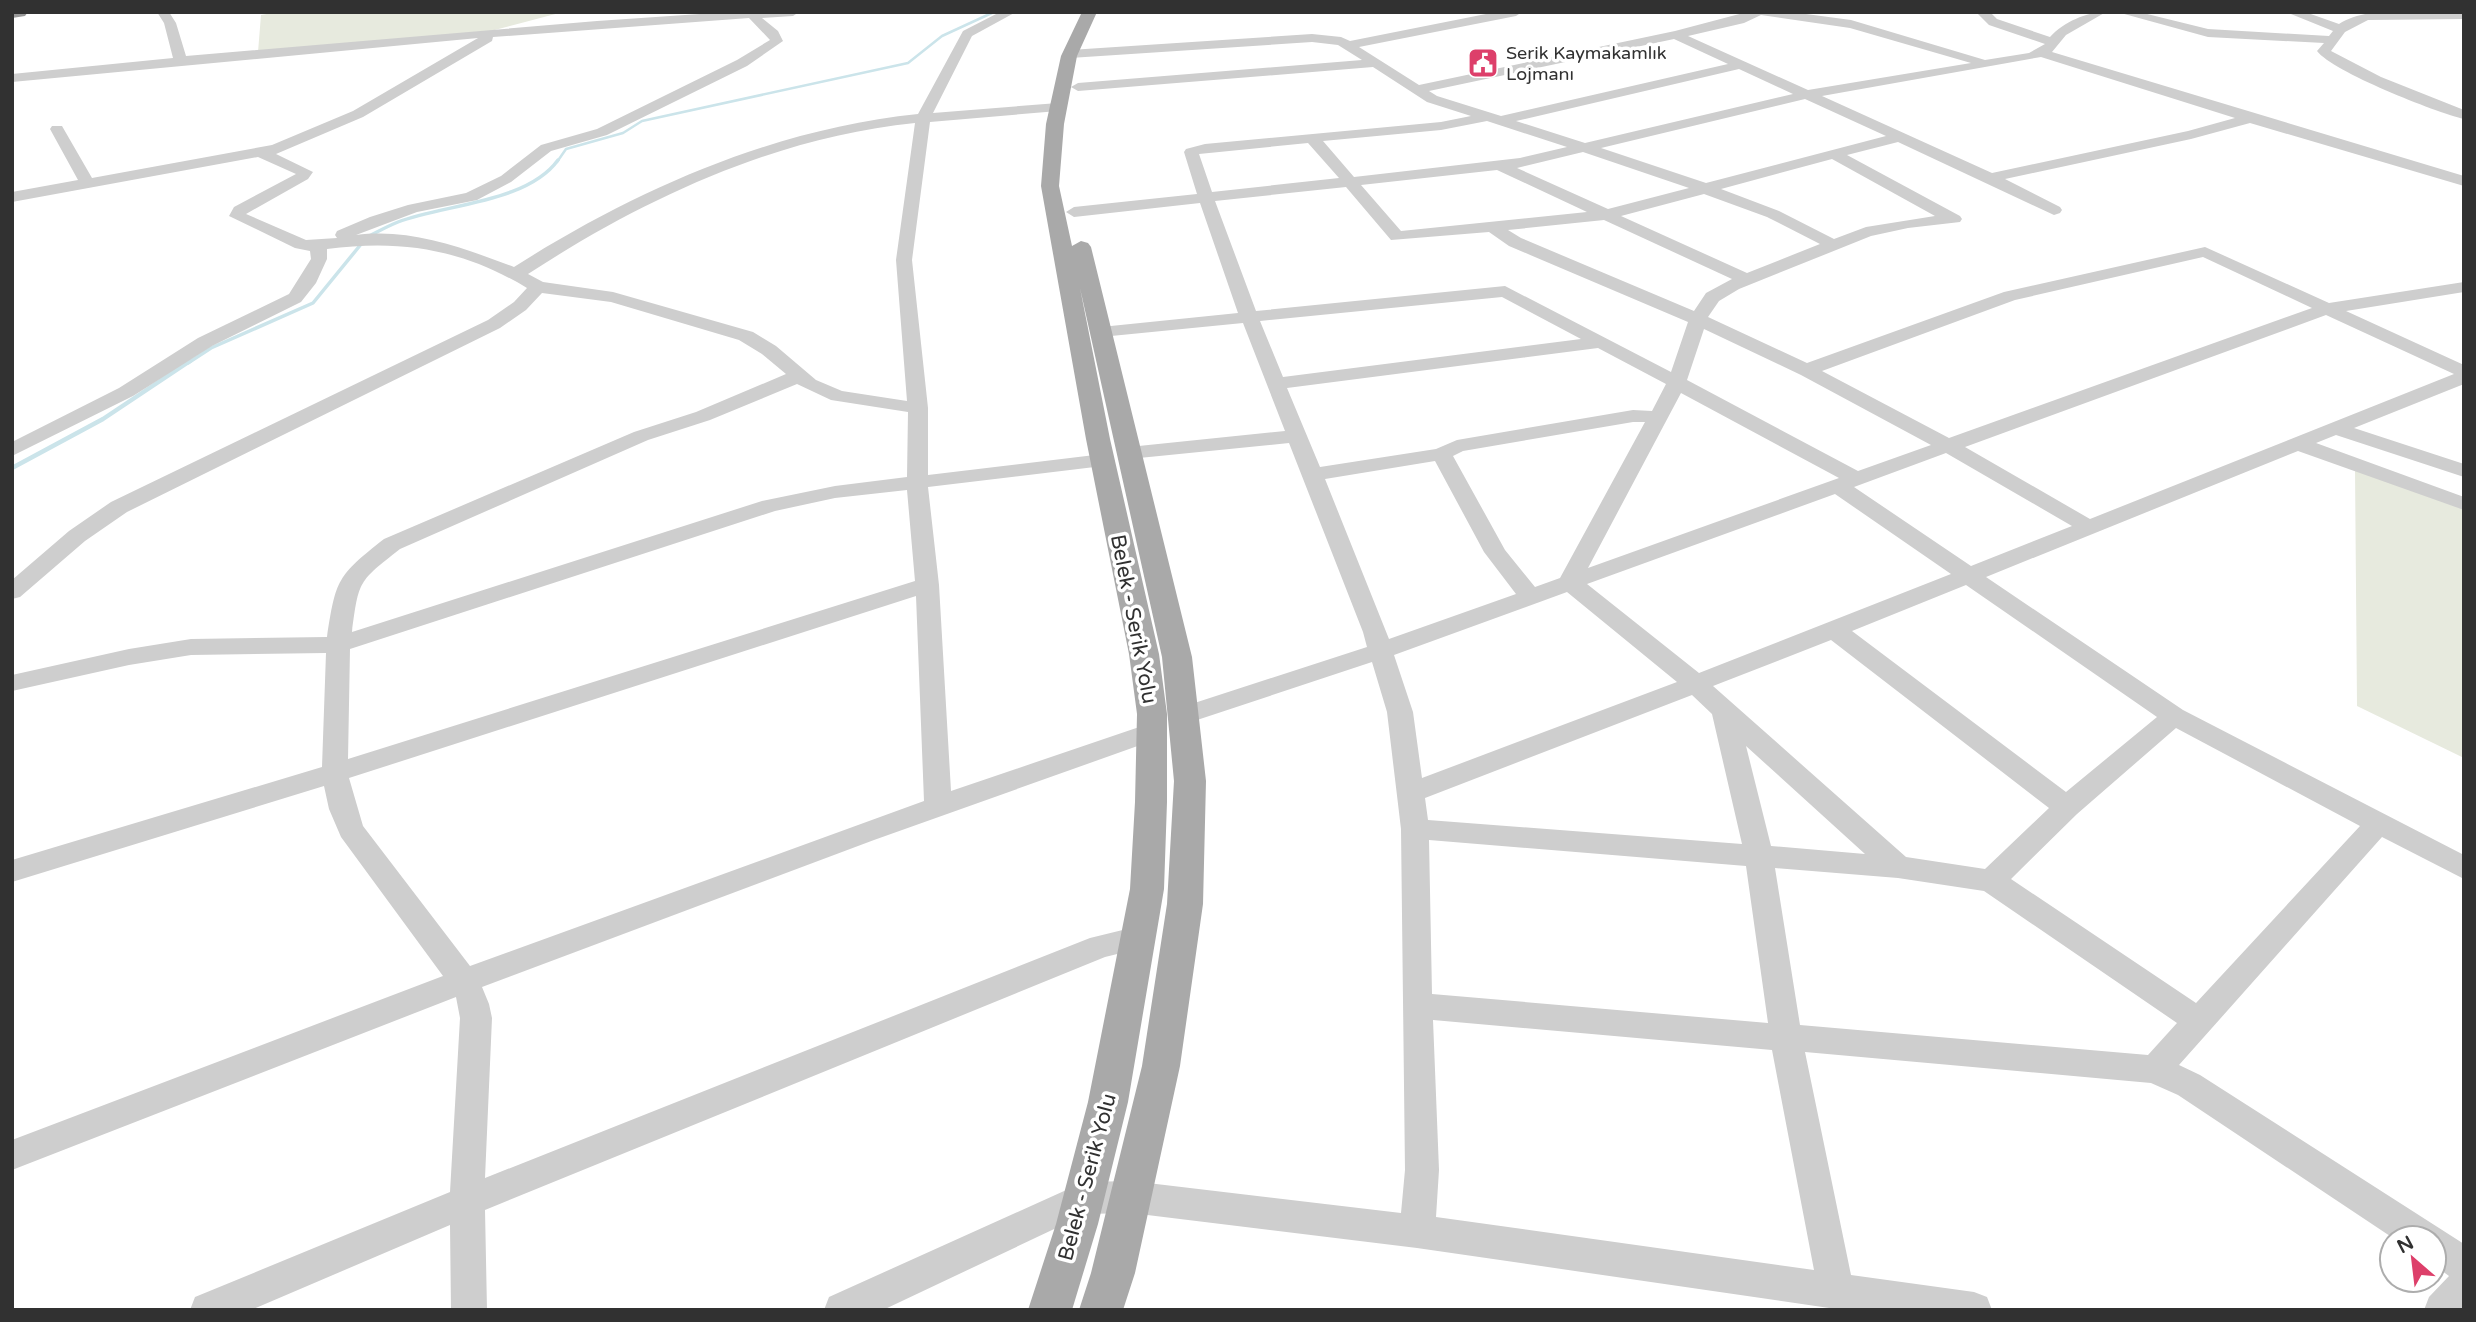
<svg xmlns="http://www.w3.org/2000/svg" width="2476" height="1322" viewBox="0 0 2476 1322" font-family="'Varela Round',sans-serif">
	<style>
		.green { fill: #e7eade }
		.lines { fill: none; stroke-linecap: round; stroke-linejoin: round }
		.stream-far2 { stroke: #cbe4ea; stroke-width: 2.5 }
		.stream-far1 { stroke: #cbe4ea; stroke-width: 3.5 }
		.stream { stroke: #cbe4ea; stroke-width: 4.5 }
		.minor { fill: #cecece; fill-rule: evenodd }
		.major { fill: #a9a9a9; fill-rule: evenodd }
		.highway { fill: #989898; fill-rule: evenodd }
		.labels { text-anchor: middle; stroke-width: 7; stroke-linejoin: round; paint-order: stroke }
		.far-poi-label { font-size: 18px; fill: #313131; stroke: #fff; text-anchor: start }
		.street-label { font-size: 21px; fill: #313131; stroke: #fff }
	</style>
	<rect width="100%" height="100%" fill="#fff"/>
	<path class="green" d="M278,12h285l-76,20 -229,20 3,-37z
		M2355,468l109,38v252l-107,-52z"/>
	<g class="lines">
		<path class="stream-far2" d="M557,162l9,-13 57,-16 19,-12 266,-58 34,-27 52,-24"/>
		<path class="stream-far1" d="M369,236c10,-5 19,-10 29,-14 47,-18 129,-19 160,-62
			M188,363l23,-15 102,-45 49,-60"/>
		<path class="stream" d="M12,468l91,-49 87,-58"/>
		<path class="minor" d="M157,12h12l7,11 10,33 411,-35 132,-9h70l-6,4 -31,2 16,13 5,10 -36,25 -140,69 -56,16 -40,31 -34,18 -60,12 -61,23c56,-7 107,13 158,32 123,-78 259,-138 404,-153l45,-83 37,-19h16l-44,24 -39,77 125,-10 7,4 -7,4 -128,11 -18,138 16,148v67l175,-21 7,2 3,4 -3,4 -7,2 -175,21 11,98 12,206 200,-68 9,3 4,6 -4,6 -286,102 -392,147 7,17 3,14 -7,160 605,-240 49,-12 11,4 4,8 -4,8 -45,11 -620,253 2,100h-36l-1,-85 -199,85h-61l5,-13 255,-105 10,-174 -4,-21 -444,173v-30l431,-164 -102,-139 -12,-28 -5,-23 -312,96v-22l310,-93 4,-114 -135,2 -62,10 -117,26v-16l117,-26 62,-10 136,-2c9,-58 10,-61 57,-98l250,-107 62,-20 90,-38 -24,-20 -23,-14 -128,-38 -69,-9 -16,17 -26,18 -373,184 -42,29 -65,56 -8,2v-19l57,-49 42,-29 377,-182 26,-18 13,-14c-65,-39 -126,-49 -200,-39v10l-11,24 -15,19 -89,44 -79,50 -121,60v-14l107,-54 79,-50 91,-44 22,-35 -1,-8 -15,-3 -66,-32 5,-9 62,-33 -38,-17 -246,45v-10l66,-12 -28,-51 2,-3h10l30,52 180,-33 81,-34 125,-73 -466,44v-8l161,-16 -9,-35zM749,18l21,22 -33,20 -140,69 -56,16 -40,31 -35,17 -58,12 -38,12 -33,14 -2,4 2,3 -31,2 -60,-26 62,-35 5,-7 -37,-18 87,-37 129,-76 1,-4zM915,123l-19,137 11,141 -65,-10 -26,-11 -40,-34 -23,-14 -140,-40 -70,-10 -15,-8c117,-76 248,-137 387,-151zM797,384l34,16 77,12 -1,65 -72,9 -73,15 -410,131c7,-52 6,-50 48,-83l248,-109 62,-20zM907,490l8,91 -567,178 2,-110 425,-138 60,-13zM916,596l8,205 -454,165 -107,-140 -14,-48z
			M1496,12h26l-6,4 -157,31 60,38 256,-54 72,-19h44l60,8 134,40 44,-7 16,-9 -56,-19 -13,-13h14l7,7 53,18c14,-15 36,-25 56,-25l-40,23 -14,17 412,124v10l-214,-63 -59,16 -186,40 55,28 2,3 -2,3 -6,2 -156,-73 -51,13 113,61 2,3 -2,3 -52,6 -37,8 -132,53 -20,12 -11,16 99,46 197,-71 201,-45 124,56 135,-21v10l-118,19 118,54v19l-110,44 110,36v13l-128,-42 -20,8 148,54v13l-166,-59 -312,126 197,133 281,145v24l-82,-42 -203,228 21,10 264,169v66h-40l5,-13 20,-21 -15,-11v-27h-41l-215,-143 -27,-12 -346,-31 46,223 123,17 13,5 5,13 -156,-1 -419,-61 -286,-35 -45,1 -203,96h-59l5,-13 255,-115 47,-1 270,32 4,-43 -4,-341 -14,-117 -15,-50 -187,62 -9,-3 -4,-6 4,-6 191,-62 -4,-15 -74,-189 -160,16 -7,-2 -3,-4 3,-4 7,-2 156,-16 -42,-108 -142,14 -9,-5 9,-5 137,-14 -38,-110 -126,14 -8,-5 8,-5 123,-13 -13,-42 2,-3 19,-5 236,-22 30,-6 -44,-14 -54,-35 -295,24 -7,-4 7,-4 284,-23 -24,-15 -26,-3 -242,16 -7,-4 7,-4 242,-16 29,3 9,4zM1761,15l89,13 121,35 -163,27 -120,-54 56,-13zM1674,39l54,25 -227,52 -64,-20 -8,-5zM2041,57l194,61 -47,13 -196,42 -170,-77zM1739,69l54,25 -208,49 -69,-22zM1805,99l81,37 -180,47 -105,-35zM1487,121l80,26 -47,11 -166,19 -31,-36 118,-11zM1308,143l31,35 -127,14 -13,-38zM1583,152l106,36 -81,21 -91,-41zM1832,159l103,57 -69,11 -32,12 -55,-28 -58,-22zM1497,170l90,42 -186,19 -40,-46zM1346,187l45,53 98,-8 20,14 179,76 -17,50 -166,-86 -249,25 -41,-110zM1704,194l63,23 53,27 -73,29 -126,-57zM1604,220l128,59 -26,14 -12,18 -173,-73 -13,-8zM2203,257l109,51 -363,130 -127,-67 193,-71zM1502,297l79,42 -298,38 -23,-56zM2326,315l128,59 -364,145 -125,-72zM1704,329l97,46 130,70 -73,26 -171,-91zM1598,348l68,36 -14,27 -19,-1 -176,30 -21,9 -116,18 -33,-79zM1681,393l158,85 -251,90zM1633,422h12l-85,156 -25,9 -30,-37 -52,-94 10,-5zM1946,453l126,73 -101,40 -117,-79zM1435,461l49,91 32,42 -127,45 -64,-160zM1835,494l116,80 -252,99 -112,-89zM1966,585l191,132 -91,75 -214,-161zM1567,592l110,90 -255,96 -9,-66 -19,-57zM1831,640l218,168 -64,61 -79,-12 -193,-171zM1692,695l20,19 30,130 -314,-24 -3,-22zM2176,728l184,98 -164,177 -185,-124 66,-65zM1746,746l119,108 -94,-8zM1429,840l317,26 22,157 -336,-29zM1775,868l123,10 86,13 193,132 -29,32 -348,-30zM1433,1020l339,30 42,220 -378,-53 3,-47z
			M2117,12h22l69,17 121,7 4,-5 -47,-19h19l34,12c30,-20 89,-12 125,-12v7l-96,1 -23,12 -14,19 50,26 83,33v9c-29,-7 -131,-47 -147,-68l7,-8 -116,-6z"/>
		<path class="major" d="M1082,12h15l-20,44 -13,68 -5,62 13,60 9,-5 7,2 3,4 101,410 14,124 -3,123 -23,162 -45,207 -12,37h-44l12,-37 51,-207 25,-162 7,-123 -12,-124 -82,-369 30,151 49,215 8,60v88l-3,87 -36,213 -30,122 -26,86h-44l28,-86 32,-122 42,-213 5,-87 2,-88 -8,-60 -43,-215 -45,-253 5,-62 15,-68z"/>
		<path class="highway" d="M12,12h16l-3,4 -13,2z"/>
	</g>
	<defs>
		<g id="civic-square" transform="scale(1.575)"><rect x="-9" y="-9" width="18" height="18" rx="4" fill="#dd3f6a" stroke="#fff"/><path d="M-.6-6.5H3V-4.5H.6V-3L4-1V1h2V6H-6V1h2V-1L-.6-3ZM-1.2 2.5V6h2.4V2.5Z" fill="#fff"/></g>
	</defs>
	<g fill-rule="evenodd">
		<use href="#civic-square" x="1483" y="63"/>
	</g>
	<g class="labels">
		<g class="far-poi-label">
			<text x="1506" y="59">Serik Kaymakamlık<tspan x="1506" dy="21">Lojmanı</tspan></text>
		</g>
		<g class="street-label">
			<text transform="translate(1134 619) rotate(79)" y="7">Belek - Serik Yolu</text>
			<text transform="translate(1087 1177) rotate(-75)" y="7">Belek - Serik Yolu</text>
		</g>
	</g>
	<rect width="2476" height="1322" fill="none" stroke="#313131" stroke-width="28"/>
	<g transform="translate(2413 1259) rotate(332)"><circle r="33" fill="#ffffff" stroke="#adadad" stroke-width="2"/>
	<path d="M0-5L12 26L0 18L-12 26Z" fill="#dd3f6a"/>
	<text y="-10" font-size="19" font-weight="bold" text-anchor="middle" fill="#313131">N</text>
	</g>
</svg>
